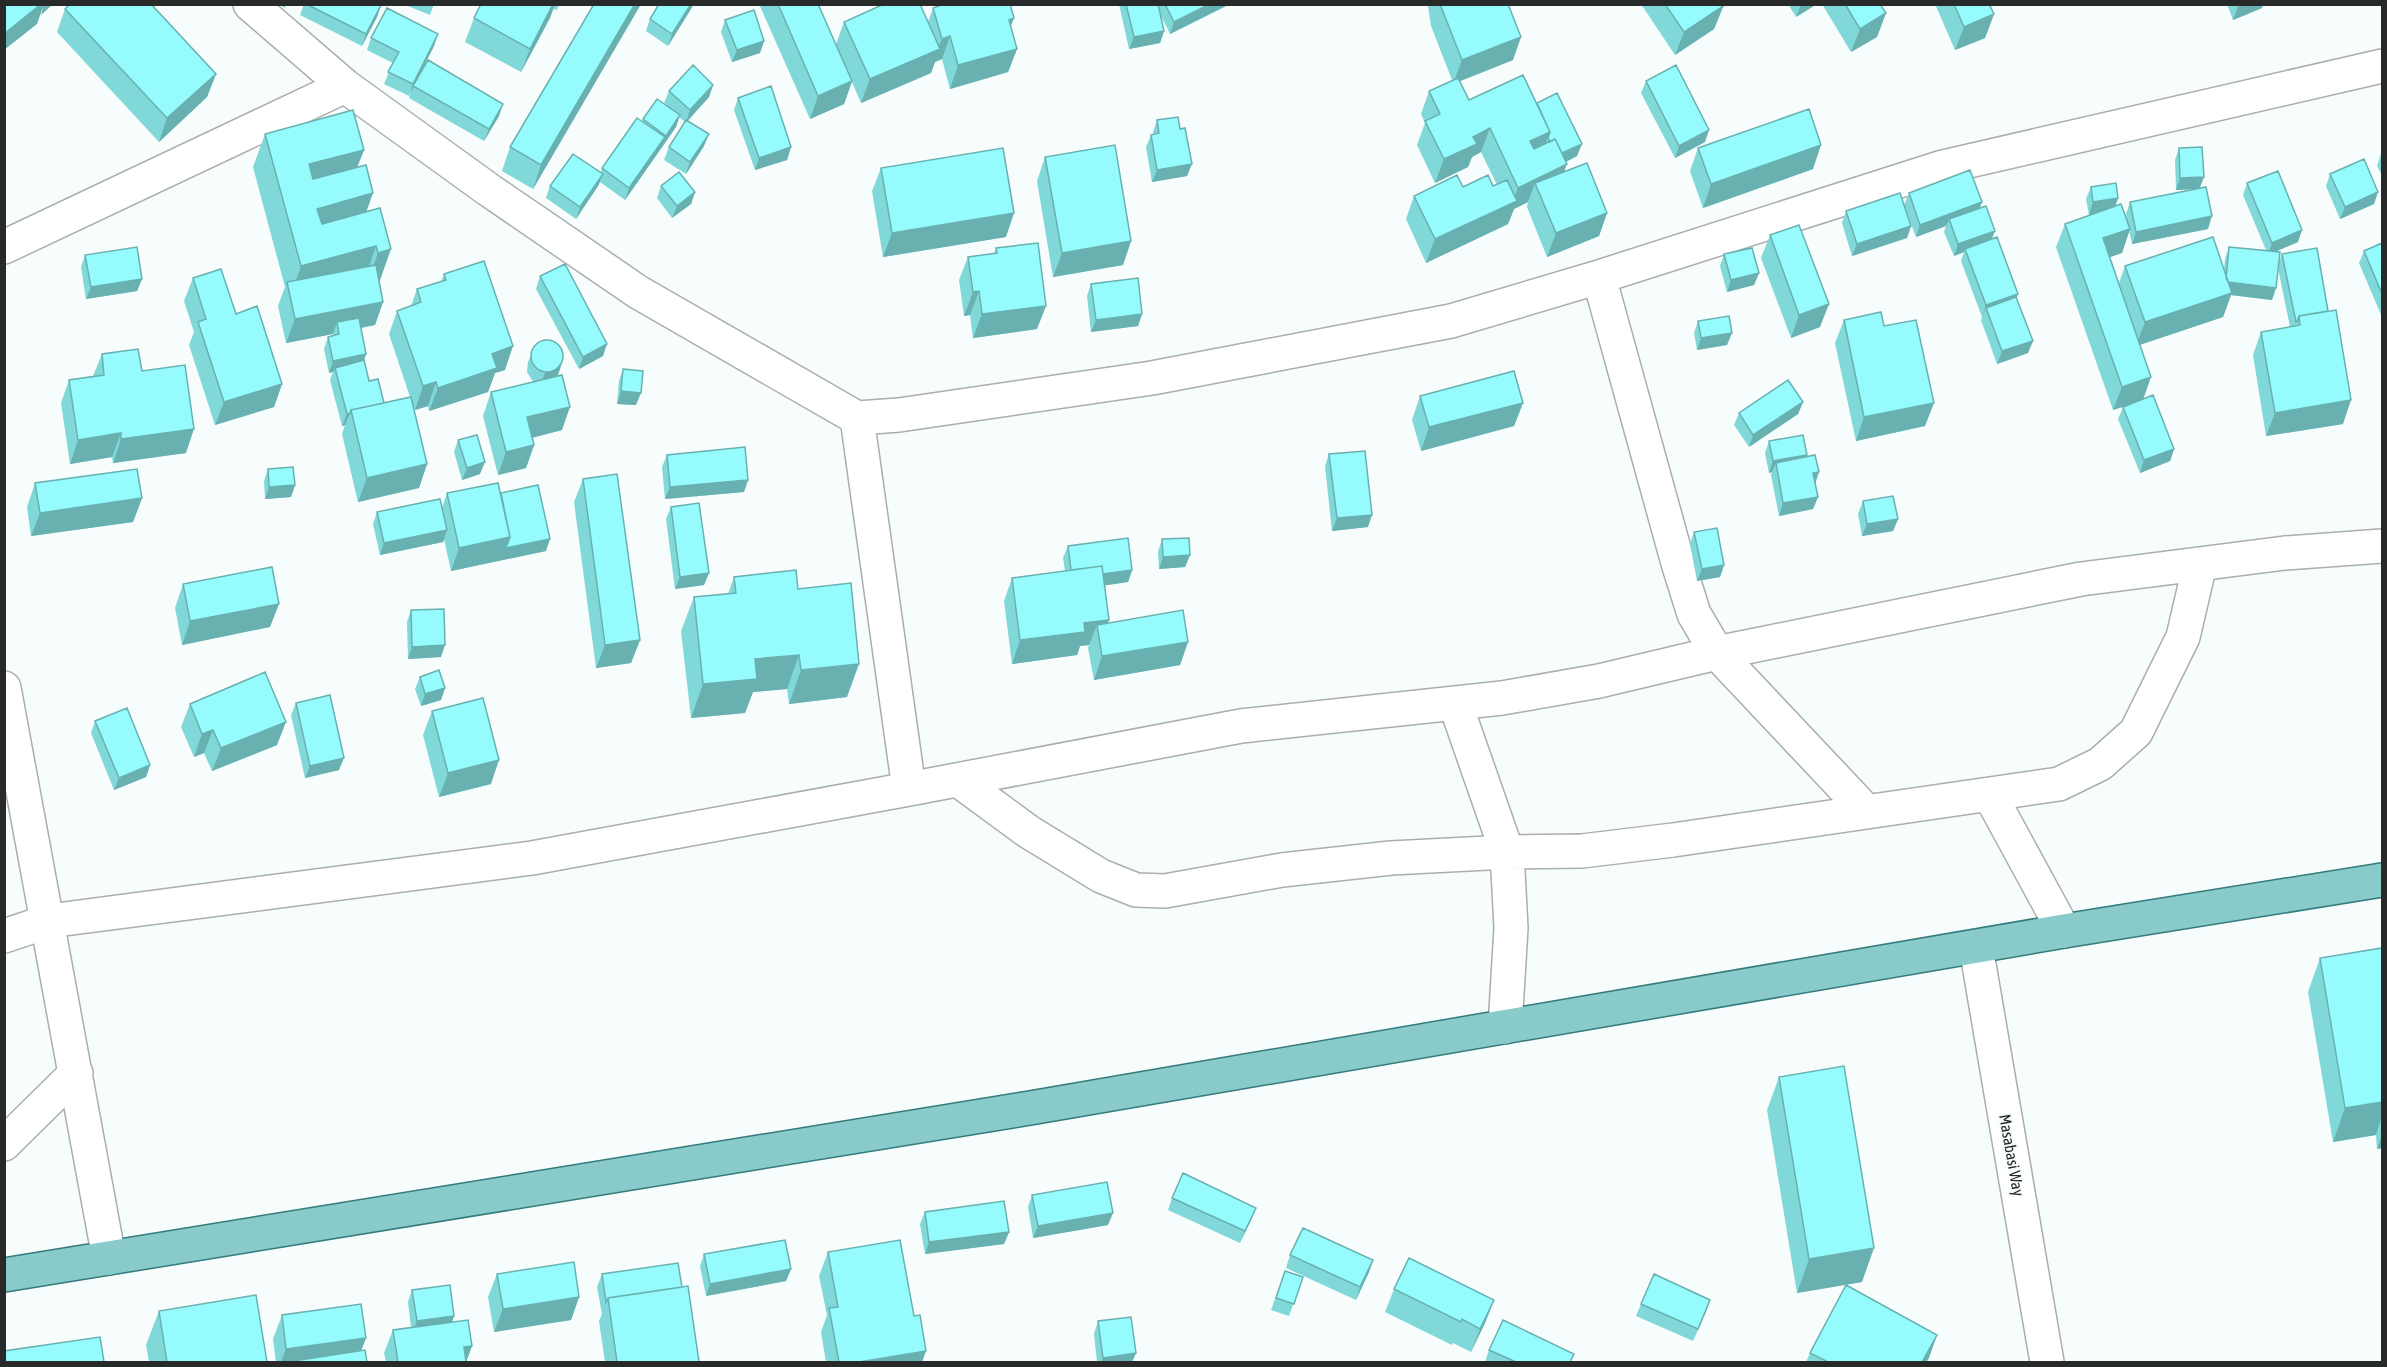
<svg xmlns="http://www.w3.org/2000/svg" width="2387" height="1367" viewBox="0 0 2387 1367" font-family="'Asap Condensed',sans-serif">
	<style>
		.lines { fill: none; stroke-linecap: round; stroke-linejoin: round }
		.minor-casing { stroke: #aaaeaf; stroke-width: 36 }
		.major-casing { stroke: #347b7c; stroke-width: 36 }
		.minor { stroke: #fff; stroke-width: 33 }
		.major { stroke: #89cacb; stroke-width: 33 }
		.wall { fill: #81d8d9 }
		.shaded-wall { fill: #69b0b0 }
		.building { fill: #96fbfc; stroke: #69b0b0; stroke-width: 1.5 }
		.labels { text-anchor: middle; stroke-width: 4.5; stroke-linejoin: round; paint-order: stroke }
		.street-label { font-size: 16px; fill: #282a2a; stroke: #f7fcfc }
	</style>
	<rect width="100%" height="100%" fill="#f7fcfc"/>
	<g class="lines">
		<g class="minor-casing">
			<path id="minor" d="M250,4l95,82 144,104 149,102 219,126 42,-3 253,-37 299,-57 148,-44 344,-110 439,-101
				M4,247l341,-161
				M1599,277l79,286 16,51 23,39 149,158
				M857,418l52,371
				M4,688l105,570
				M1455,703l52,149 4,76 -6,99
				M958,780l71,52 72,44 35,14 29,1 117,-21 109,-12 116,-6 75,-1 91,-11 386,-56 41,-20 36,-32 47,-95 17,-73
				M1990,795l74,136
				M4,936l45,-15 483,-63 377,-69 332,-63 261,-28 97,-17 118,-28 364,-74 204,-26 97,-7
				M1976,947l71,415
				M4,1144l72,-71"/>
		</g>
		<g class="major-casing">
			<path id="major" d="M4,1275l1026,-167 1034,-177 318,-51"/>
		</g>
		<use href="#minor" class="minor"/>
		<use href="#major" class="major"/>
	</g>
	<path class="wall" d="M278,4h8l-1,4z
		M304,4l77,1 -4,12 -15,29 -62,-31z
		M403,4h31l-4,11z
		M481,4h78l-2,6 -4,-1 -3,9 -29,54 -56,-30 9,-24z
		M594,4h47l-108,185 -31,-18 8,-24z
		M659,4h35l-26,42 -22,-15 4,-12z
		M759,4h59l18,40 8,-22h84l5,-14 81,10 -4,8 7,23 -9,23 -58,17 -8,-30 -7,3 -4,11 -70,30 -9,-21 -8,22 -34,15z
		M1119,4h111l-60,30 -9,-18 3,15 -4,12 -31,6z
		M1429,4h79l5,56 -53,21 9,19 68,3 40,53 -11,6 -2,10 43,41 -8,23 -52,21 -20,-50 1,-5 -14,7 -6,15 -82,39 -20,-44 8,-23 49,-9 30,-1 4,-1 -16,-33 -9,5 -4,10 -33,16 -18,-38 8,-22 -4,-9 8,-23 23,-11 -21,-54 -3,-20z
		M1641,4h85l-3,3 -9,22 -39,26z
		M1788,4h29l-21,13z
		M1822,4h58l6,9 -9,24 -26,15z
		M1935,4h54l5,10 -9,24 -30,12z
		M2227,4h36l-1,4 -29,12z
		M65,9l151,65 -9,23 -48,45 -102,-110z
		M725,20l39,21 -4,12 -28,9 -11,-30z
		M371,38l63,8 -18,34 83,36 -15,25 -75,-43 3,-8 -3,6 -25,-12 9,-21 -26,-13z
		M1646,81l59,61 -30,16 -34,-65z
		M713,85l-4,12 -21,24 16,25 -18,28 -22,-14 5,-13 16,-25 -6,-5 -3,10 -51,73 -25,-18 -2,4 -22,33 -30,-21 4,-12 51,-13 1,-5 40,-47 1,-2 25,-12 -4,-4 5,-12z
		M738,98l53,49 -4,13 -32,10 -21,-60z
		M1157,120l30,56 -35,6 -6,-35 5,-12 2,-1v-2z
		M265,134l99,16 -7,17 10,44 13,-3 -1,74 4,20 -8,23 -14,3 5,26 -2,7 5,20 15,22 26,-6 -21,-63 8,-23 14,-5 6,-17 24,-7 3,-8 61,96 -10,3 -7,19 -59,19 -1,-5 -13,4 -3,-8 15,62 -8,24 -61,14 -16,-68 3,-9 -3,1 -12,-46 3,-8 -4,1 -5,-24 4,-12 5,-1v-2l-47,9 -8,-37 7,-19 -32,-120z
		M1698,148l115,21 -110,39 -13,-37z
		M2179,148l25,29 -4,11 8,41 -76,15 -3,-13 -7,22 -12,4 9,26 6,-17 99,4 1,-11 4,-12 37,3 -23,-55 4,-12 51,59 -23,9 3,14 4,-11 61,170 -77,12 -13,-81 8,-23 29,-5 -12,-59 -2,20 -4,12 -41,-5 -8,22 -83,28 3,54 31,50 -4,12 -30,12 -22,-54 5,-12 -10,3 -57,-163 9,-23 29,-10 -5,1 -3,-16 5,-12 24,19 12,15 -1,-7 4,-12 65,-13 -19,1 -1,-30z
		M2382,153v22l-5,-9 4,-12z
		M1045,157l86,84 -8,24 -70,12 -16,-96z
		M881,168l125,69 -123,20 -11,-66z
		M2330,174l44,30 -34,15 -14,-33z
		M661,186l34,6 -4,12 -19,14 -15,-20z
		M1909,193l73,9 -2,6 15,23 -4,9 26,58 11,55 -31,11 -16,-44 1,-3 -21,-56 3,-9 -10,4 -10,-24 2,-6 -30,11 -12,-32z
		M1846,211l65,15 -4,12 -55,18 -10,-33z
		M1770,235l50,92 -29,11 -30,-80z
		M2382,243v74l-23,-54 5,-12z
		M996,248l41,81 -64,9 -3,-23 -6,1 -5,-36 9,-23 26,-3z
		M1724,254l35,19 -5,12 -27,7 -7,-26z
		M85,255l57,24 -5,12 -51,8 -5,-32z
		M540,276l63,80 -24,13 -43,-80z
		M193,278l43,36 46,70 -8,23 -59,18 -26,-80 5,-13 -10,-31z
		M1091,284l51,30 -4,12 -47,6 -4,-36z
		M1844,320l40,6 41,100 -69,15 -21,-98z
		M1698,321l29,24 -30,5 -3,-17z
		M533,350l25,25 -1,1 5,54 -30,8 2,7 -8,23 -28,7 -15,-59 8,-24 43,-10 -2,-2 -5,-8 1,-10z
		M102,354l40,17 44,82 -73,10 -1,-6 -42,7 -9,-61 8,-23 24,-4z
		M623,369l13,36 -19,-1 2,-23z
		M1420,396l103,7 -9,23 -93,25 -9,-31z
		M1803,402l-5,12 -49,33 -15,-22 5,-12z
		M458,440l22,34 -18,6 -8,-28z
		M1769,441l38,16 8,26 3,14 -5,12 -34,7 -8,-41 1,-3 -3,1 -4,-20z
		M1329,454l39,73 -36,4 -7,-65z
		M667,455l81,25 -4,12 -79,7 -3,-32z
		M268,469l27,16 -4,12 -26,2 -1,-18z
		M583,479l57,161 -9,23 -35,5 -22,-166z
		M35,483l107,15 -9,24 -102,14 -4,-29z
		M447,493h54l45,58 -95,20 -7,-32 -1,3 -63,13 -7,-31 4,-12 65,-4z
		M1863,501l35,18 -5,12 -31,5 -4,-22z
		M671,507l38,66 -5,12 -29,4 -9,-70z
		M1694,532l30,33 -4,12 -23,4 -7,-37z
		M1162,539l28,16 -5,12 -26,2 -1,-17z
		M1068,546l64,24 -4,12 -23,3 3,38 80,19 -8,23 -86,15 -6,-32 1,-3 -9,1 -3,9 -65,9 -8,-63 8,-23 53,-7 -2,-13z
		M734,577l64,12 49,108 -58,7 -2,-15 -34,3 -8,21 -54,5 -10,-87 13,-34 34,-3z
		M183,584l87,43 -88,18 -7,-37z
		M411,610l30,47 -33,2 -1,-37z
		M420,677l25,11 -4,12 -20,6 -6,-17z
		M296,703l43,67 -34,8 -14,-63z
		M190,704l87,41 -65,26 -8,-18 -10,4 -13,-30z
		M432,711l59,73 -52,13 -16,-62z
		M95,721l55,44 -4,12 -32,13 -23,-57z
		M2382,948v200l-5,1 -1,-14 -43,7 -25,-150 12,-34z
		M1779,1077l83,205 -65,11 -30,-183z
		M1032,1195l76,30 -75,13 -5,-31z
		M1172,1198l79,22 -11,23 -72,-33z
		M925,1212l84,20 -5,12 -79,10 -5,-30z
		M828,1252l86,64 12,35 -4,11h-96l-5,-30 6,-17 -8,-39z
		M704,1254l87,15 -5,12 -80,15 -6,-30z
		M1290,1255l83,5 -4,12 -13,28 -70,-32z
		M1285,1271l18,6 -14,39 -18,-6z
		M497,1274l82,23 -8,23 -77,12 -6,-35z
		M602,1274l80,13 17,75h-94l-6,-41 3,-7 -5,-27z
		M1394,1289l100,11 -9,23 -14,29 -18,-9 -1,2 -67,-33z
		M412,1290l42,26 -2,6 20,24 -6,16h-80l-2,-9 9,-23 18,-3 -3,-25z
		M1710,1300l-17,41 -57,-25 5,-12z
		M159,1311l108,51h-118l-3,-17z
		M282,1315l84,23 -5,12 6,12h-91l-3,-23z
		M1098,1321l38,32 -4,9h-35l-3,-28z
		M1489,1350l82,12h-86z
		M1810,1353l119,5 -3,4h-120z"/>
	<path class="shaded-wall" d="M41,4h3l-7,20 -33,26v-16z
		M44,4h9l-12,11z
		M553,4h2l-5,14 -29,54 9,-23z
		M635,4h6l-108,185 8,-24z
		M691,4h3l-26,42 4,-12z
		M1210,4h20l-60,30 4,-12z
		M1711,4h15l-3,3 -9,22 -39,26 9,-23z
		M1801,4h16l-21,13z
		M2239,4h24l-1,4 -29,12z
		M381,5l-4,12 -15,29 4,-12z
		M1886,13l-9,24 -26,15 9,-23z
		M1994,14l-9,24 -30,12 9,-23z
		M1014,18l-9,23 4,-21z
		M1164,31l-4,12 -31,6 5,-12z
		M438,34l-4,12 -25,50 4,-12z
		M950,36l-8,23 -7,3 -4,11 -70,30 9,-24 67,-29 5,-11z
		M1521,37l-8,23 -60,24 9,-24z
		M764,41l-4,12 -28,9 5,-12z
		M1017,49l-9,23 -58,17 8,-24z
		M216,74l-9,23 -48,45 8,-24z
		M852,81l-8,23 -34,15 8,-23z
		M713,85l-4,12 -23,25 4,-12z
		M503,104l-4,12 -15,25 5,-12z
		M680,115l-4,12 -51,73 4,-12z
		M1490,128l-9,24 -9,5 -4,10 -33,16 9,-24 29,-22z
		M1709,130l-4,12 -30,16 4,-12z
		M1550,132l-9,23 -20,9 9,-23z
		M709,134l-5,12 -18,28 4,-12z
		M1582,144l-5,12 -24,12 4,-12z
		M1821,145l-8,24 -110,39 8,-24z
		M791,147l-4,13 -32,10 4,-12z
		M364,150l-13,33 -55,15 13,-34z
		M1192,164l-5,12 -35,6 5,-12z
		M1567,164l-9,24 -23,-5 -7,19 -14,7 -6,15 -82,39 9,-24 77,-36 6,-15z
		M603,174l-5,12 -22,33 4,-12z
		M2204,177l-5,12 -23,1 4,-12z
		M695,192l-4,12 -19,14 5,-12z
		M2378,192l-4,12 -34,15 5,-12z
		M373,193l-12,34 -56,16 12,-34z
		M2118,198l-4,12 -25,5 4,-13z
		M1982,202l-5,12 -28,5 -3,7 -30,11 4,-12z
		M1014,213l-8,24 -123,20 9,-24z
		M1607,213l-8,23 -52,21 9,-24z
		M2212,216l-4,13 -76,15 4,-12z
		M1911,226l-4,12 -55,18 5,-12z
		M2130,229l-8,24 -27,9 8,-24z
		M2302,230l-4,12 -30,13 4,-12z
		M1995,231l-5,12 -25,6 -1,3 -10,4 4,-12z
		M1131,241l-8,24 -70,12 9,-24z
		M376,246l-12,34 -74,17 11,-31z
		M391,249l-12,34 -13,3 12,-33z
		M1759,273l-5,12 -27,7 4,-12z
		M142,279l-5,12 -51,8 5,-12z
		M2226,282l50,6 -4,12 -41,-5 -8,22 -87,29 9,-24z
		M979,291l-9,24 -6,1 9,-24z
		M2018,294l-4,12 -28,2 -4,9 4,-12z
		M383,302l-8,23 -36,7 -2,-10 -4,12 -47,9 9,-24z
		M1829,304l-9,23 -29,11 8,-23z
		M1046,306l-9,23 -64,9 9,-24z
		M1142,314l-4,12 -47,6 5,-12z
		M1732,333l-5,12 -30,5 4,-12z
		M2033,341l-5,12 -31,11 5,-13z
		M607,344l-4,12 -24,13 4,-12z
		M513,346l-8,24 -10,3 -7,19 -59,19 9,-23 54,-34z
		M366,354l-4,12 -27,2 -2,4 -4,1 4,-12z
		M562,363l-4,12 -7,8 -10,2 4,-13z
		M2151,377l-8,23 -30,10 9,-23z
		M436,382l-8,24 -13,4 8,-24z
		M282,384l-8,23 -59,18 9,-23z
		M621,391l20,2 -5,12 -19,-1z
		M2351,400l-8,24 -77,12 9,-23z
		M1803,402l-5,12 -49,33 4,-12z
		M1523,403l-9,23 -93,25 8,-24z
		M1934,403l-9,23 -69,15 8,-24z
		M570,407l-8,23 -43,11 8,-24z
		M350,413l-5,12 -3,1 5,-12z
		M194,429l-8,24 -73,10 8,-24z
		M121,433l-9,24 -42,7 8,-24z
		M534,445l-8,23 -28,7 8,-23z
		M2174,449l-4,12 -30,12 4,-13z
		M1807,455l-4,12 -27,-4 -4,9 -3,1 4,-12z
		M485,462l-5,12 -18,6 5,-12z
		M427,464l-8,24 -61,14 9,-24z
		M1819,472l-4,12 -2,-11z
		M748,480l-4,12 -79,7 5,-12z
		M295,485l-4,12 -26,2 4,-12z
		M1818,497l-5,12 -34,7 4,-13z
		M142,498l-9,24 -102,14 9,-23z
		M1372,515l-4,12 -36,4 5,-13z
		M1898,519l-5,12 -31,5 5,-12z
		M447,530l-4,12 -63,13 4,-12z
		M510,537l40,2 -4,12 -95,20 8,-23z
		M1190,555l-5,12 -26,2 4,-12z
		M1724,565l-4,12 -23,4 5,-12z
		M1132,570l-4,12 -60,9 4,-12z
		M709,573l-5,12 -29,4 5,-12z
		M279,604l-9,23 -88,18 8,-24z
		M1109,620l-8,23 -4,-18 -8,20 -9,1 -3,9 -65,9 8,-24 64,-17z
		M640,640l-9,23 -35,5 9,-23z
		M1188,642l-8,23 -86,15 8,-24z
		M445,645l-4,12 -33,2 4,-12z
		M799,655l-12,34 -34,3 -8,21 -54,5 12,-34 52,-25z
		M859,664l-12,33 -58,7 12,-34z
		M445,688l-4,12 -20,6 4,-12z
		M286,722l-9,23 -65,26 9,-23z
		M213,730l-9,23 -10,4 8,-23z
		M344,758l-5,12 -34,8 5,-12z
		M499,760l-8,24 -52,13 9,-24z
		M150,765l-4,12 -32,13 5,-12z
		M2382,1102v14l-6,19 -43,7 12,-34z
		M2382,1135v13l-5,1z
		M1256,1208l-5,12 -11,23 5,-12z
		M1113,1213l-5,12 -75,13 5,-12z
		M1009,1232l-5,12 -79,10 4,-12z
		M1874,1248l-12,34 -65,11 12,-34z
		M1373,1260l-4,12 -13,28 4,-13z
		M791,1269l-5,12 -80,15 4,-12z
		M579,1297l-8,23 -77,12 9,-23z
		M1494,1300l-9,23 -14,29 9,-23z
		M1710,1300l-4,12 -13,29 5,-12z
		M454,1316l-4,12 -38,5 5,-12z
		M1937,1335l-8,23 -3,4h-4z
		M366,1338l-9,24h-76l5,-13z
		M472,1346l-6,16 -2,-15z
		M926,1351l-4,11h-63z
		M1136,1353l-4,9h-31l2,-4z"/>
	<path class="building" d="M4,4h37l-37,30z
		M70,4h81l65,70 -49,44 -102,-109z
		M306,4h75v1l-15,29z
		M481,4h72l-23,45 -56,-31z
		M594,4h41l-94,161 -31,-18z
		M659,4h32l-19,30 -22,-15z
		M778,4h40l34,77 -34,15z
		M884,4h36l20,45 -70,30 -26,-57z
		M945,4h65l4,14 -5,2 8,29 -59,16 -8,-29 -8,3 -9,-31z
		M1126,4h32l6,27 -30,6z
		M1165,4h45l-36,18z
		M1440,4h68l13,33 -59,23z
		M1665,4h57l1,2 -39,26z
		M1845,4h35l6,9 -26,16z
		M1954,4h35l5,10 -30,13z
		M387,8l51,26 -25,50 -25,-12 11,-20 -28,-14z
		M754,10l10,31 -27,9 -12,-30z
		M428,60l75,44 -14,25 -76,-43z
		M693,65l20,20 -23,25 -21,-19z
		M1676,65l33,65 -30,16 -33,-65z
		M1523,75l27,57 -20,9 4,8 21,-10 12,25 -49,24 -28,-60 -17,9 4,7 -33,15 -19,-38 15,-7 -11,-23 29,-13 11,22z
		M771,86l20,61 -32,11 -21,-60z
		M1557,93l25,51 -20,9 -7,-14 -5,3 -2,-4 2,-6 -13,-29z
		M657,99l23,16 -14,21 -23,-17z
		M1809,109l12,36 -110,39 -13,-36z
		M353,110l11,40 -55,14 4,15 53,-14 7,28 -56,16 5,15 58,-16 11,41 -13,4 -2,-7 -75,20 -36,-132z
		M1178,117l2,12 5,-1 7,36 -35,6 -6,-35 8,-2 -2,-13z
		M637,118l28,19 -36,51 -27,-20z
		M686,120l23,14 -19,28 -21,-15z
		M1115,145l16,96 -69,12 -17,-96z
		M2202,147l2,30 -24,1 -1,-30z
		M1003,148l11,65 -122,20 -11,-65z
		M573,154l30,20 -23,33 -30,-21z
		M2364,159l14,33 -33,15 -15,-33z
		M1587,163l20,50 -51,20 -21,-50z
		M1970,170l12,32 -62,23 -11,-32z
		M2278,171l24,59 -30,13 -25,-60z
		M679,172l16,20 -18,14 -16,-20z
		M1457,175l6,12 25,-12 5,11 14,-6 10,21 -82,38 -21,-43z
		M2116,183l2,15 -25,4 -2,-15z
		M2206,187l6,29 -76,16 -6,-30z
		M1900,193l11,33 -54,18 -11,-33z
		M2121,204l9,25 -27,9 48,139 -29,10 -57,-163z
		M1986,206l9,25 -37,13 -9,-25z
		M1799,225l30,79 -30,11 -29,-80z
		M1997,237l21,57 -32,11 -21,-56z
		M2213,237l19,56 -87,29 -20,-56z
		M1038,243l8,63 -64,8 -3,-23 -6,1 -5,-35 29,-4 -1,-5z
		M2382,243v51l-18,-43z
		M137,247l5,32 -51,8 -6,-32z
		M2229,247l51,5 -4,36 -48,-6 -2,-4z
		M1752,248l7,25 -28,7 -7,-26z
		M2317,248l11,63 -29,5 -2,6h-1l-14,-68z
		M484,261l29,85 -21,8 5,14 -59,20 -2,-6 -13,4 -26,-75 24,-9 -4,-13 29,-9 -2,-6z
		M565,264l42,80 -24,13 -43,-81z
		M376,265l7,37 -88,17 -8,-37z
		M221,269l15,45 21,-8 25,78 -58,18 -26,-80 8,-3 -13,-41z
		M1138,278l4,36 -46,6 -5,-36z
		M2016,297l17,44 -31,10 -16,-43z
		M2336,310l15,90 -76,13 -14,-81 39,-7 -1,-9z
		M1881,312l3,14 32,-6 18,83 -70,14 -20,-97z
		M1729,316l3,17 -31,5 -3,-17z
		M359,318l7,36 -33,7 -5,-24 11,-3 -2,-12z
		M531 356a16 16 0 1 1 32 0a16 16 0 1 1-32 0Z
		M138,349l4,22 43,-6 9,64 -73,10v-6l-43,7 -9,-60 35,-5 -2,-21z
		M364,360l5,21 9,-2 6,24 -33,7 -1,3 -3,1 -12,-46z
		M623,369l20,2 -2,22 -20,-2z
		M1514,371l9,32 -94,24 -9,-31z
		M562,375l8,32 -43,10 7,28 -28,7 -15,-60z
		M1788,380l15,22 -50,33 -14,-22z
		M2153,395l21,54 -30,11 -21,-53z
		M411,397l16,67 -60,14 -16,-68z
		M477,435l8,27 -18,6 -9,-28z
		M1803,435l4,20 -34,6 -4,-20z
		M745,447l3,33 -78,7 -3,-32z
		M1365,451l7,64 -35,3 -8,-64z
		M1815,455l4,17 -6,1 5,24 -35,6 -7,-40z
		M293,467l2,18 -26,2 -1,-18z
		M137,469l5,29 -102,15 -5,-30z
		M617,474l23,166 -35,5 -22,-166z
		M498,483l12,54 -51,11 -12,-55z
		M538,485l12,54 -44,9 4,-11 -9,-44z
		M1893,496l5,23 -31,5 -4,-23z
		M440,499l7,31 -63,13 -7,-31z
		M699,503l10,70 -29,4 -9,-70z
		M1717,528l7,37 -22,4 -8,-37z
		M1128,538l4,32 -29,4 -1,-8 -31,4 -3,-24z
		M1189,538l1,17 -27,2 -1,-18z
		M1102,566l7,54 -25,3 1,9 -65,8 -8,-62z
		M272,567l7,37 -89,17 -7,-37z
		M796,570l2,19 53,-6 8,81 -58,6 -2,-15 -44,4 2,20 -54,5 -9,-87 42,-4 -2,-16z
		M444,609l1,36 -33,2 -1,-37z
		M1183,610l5,32 -86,14 -5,-31z
		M439,670l6,18 -20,6 -5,-17z
		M265,672l21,50 -65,26 -8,-18 -11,4 -12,-30z
		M330,695l14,63 -34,8 -14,-63z
		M483,698l16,62 -51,13 -16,-62z
		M127,708l23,57 -31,13 -24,-57z
		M2382,948v154l-37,6 -25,-150z
		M1844,1066l30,182 -65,11 -30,-182z
		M1183,1173l73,35 -11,23 -73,-33z
		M1107,1182l6,31 -75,13 -6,-31z
		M1004,1201l5,31 -80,10 -4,-30z
		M1303,1228l70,32 -13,27 -70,-32z
		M785,1240l6,29 -81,15 -6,-30z
		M900,1240l14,76 6,-1 6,36 -67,11h-20l-10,-54 9,-1 -10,-55z
		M1409,1258l85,42 -14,29 -18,-10 -1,3 -67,-33z
		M574,1262l5,35 -76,12 -6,-35z
		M678,1263l4,24 -74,11 -2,4 -4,-28z
		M1285,1271l18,6 -9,27 -18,-6z
		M1654,1274l56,26 -12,29 -57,-25z
		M450,1285l4,31 -37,5 -5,-31z
		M1846,1285l91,50 -15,27h-94l-18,-9z
		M688,1286l11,76h-82l-9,-64z
		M256,1295l11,67h-100l-8,-51z
		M361,1304l5,34 -80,11 -4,-34z
		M1131,1317l5,36 -33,5 -5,-37z
		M468,1320l4,26 -8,1 2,15h-68l-5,-32z
		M1503,1320l71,34 -4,8h-54l-27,-12z
		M100,1337l4,25h-100v-11z
		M365,1350l2,12h-80z"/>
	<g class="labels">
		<g class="street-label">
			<text transform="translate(2012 1155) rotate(80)" y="6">Masabasi Way</text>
		</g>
	</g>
	<rect width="2387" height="1367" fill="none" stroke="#282a2a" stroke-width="12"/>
</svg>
